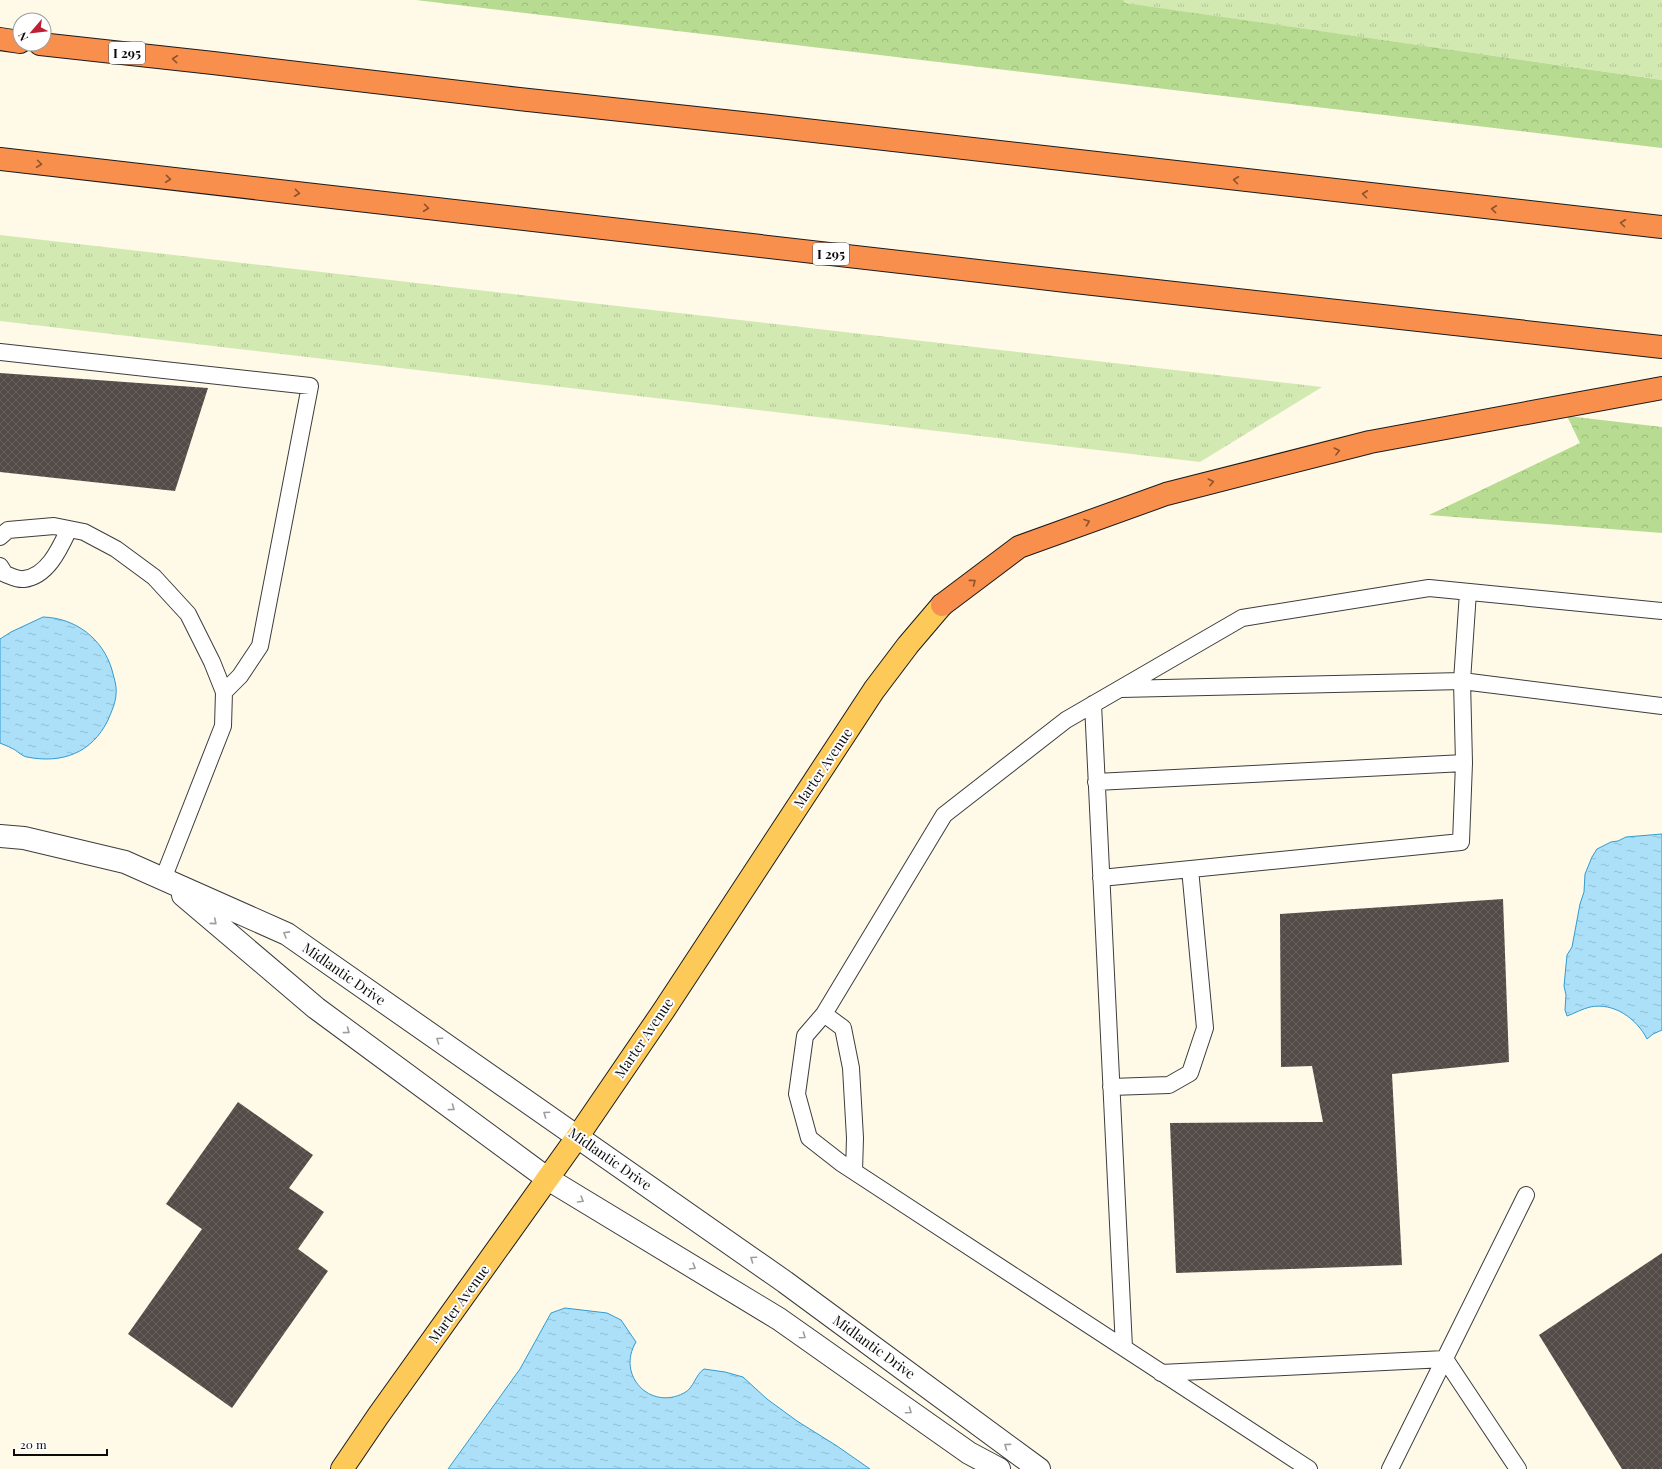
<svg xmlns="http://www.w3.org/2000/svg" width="1662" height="1469" viewBox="0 0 1662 1469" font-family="'Playfair Display',serif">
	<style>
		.grass { fill: url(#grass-tufts) }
		.forest { fill: url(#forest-crowns) }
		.water { fill: url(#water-ripples); stroke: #309cd1 }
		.building { fill: url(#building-cross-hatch) }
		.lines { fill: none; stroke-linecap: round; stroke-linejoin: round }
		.lane-casing { stroke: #3d3d3d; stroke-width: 18 }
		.street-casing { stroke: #3d3d3d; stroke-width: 24 }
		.primary-casing { stroke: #1b1b1b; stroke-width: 24 }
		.highway-casing { stroke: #1b1b1b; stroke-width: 24 }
		.lane { stroke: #fff; stroke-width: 16 }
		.street { stroke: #fff; stroke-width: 22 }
		.primary { stroke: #fdca5a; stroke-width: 22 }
		.highway { stroke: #f98f4c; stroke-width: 22 }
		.oneway { stroke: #8d532e }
		.oneway2 { stroke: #9d9d9d }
		.labels { text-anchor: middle; stroke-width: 4; stroke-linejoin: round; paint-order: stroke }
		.shield { fill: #fff; stroke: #545454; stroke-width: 1 }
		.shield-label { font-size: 13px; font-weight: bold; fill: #0a0a0a }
		.street-label { font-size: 14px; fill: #0a0a0a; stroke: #fff }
	</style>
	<defs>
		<pattern id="grass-tufts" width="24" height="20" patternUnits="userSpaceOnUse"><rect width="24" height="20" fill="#d2eab1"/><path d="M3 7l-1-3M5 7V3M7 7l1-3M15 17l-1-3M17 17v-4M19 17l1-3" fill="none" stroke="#b3c797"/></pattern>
		<pattern id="forest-crowns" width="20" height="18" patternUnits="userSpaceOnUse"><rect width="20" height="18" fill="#b7db90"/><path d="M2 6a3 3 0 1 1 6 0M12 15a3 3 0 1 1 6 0" fill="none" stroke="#9cbb7b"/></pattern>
		<pattern id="water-ripples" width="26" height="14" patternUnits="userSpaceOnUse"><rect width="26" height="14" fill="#abe0f8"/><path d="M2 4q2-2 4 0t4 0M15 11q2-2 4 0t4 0" fill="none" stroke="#92bfd3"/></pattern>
		<pattern id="building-cross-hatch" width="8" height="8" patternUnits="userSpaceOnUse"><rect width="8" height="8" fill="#534b47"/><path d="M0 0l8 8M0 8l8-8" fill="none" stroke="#67605d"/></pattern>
	</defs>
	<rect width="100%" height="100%" fill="#fff9e8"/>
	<path class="grass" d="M1123,0h539v80l-538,-77z
		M0,235l1322,152 -122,75 -1200,-141z"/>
	<path class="forest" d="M416,0h707l2,3 537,77v68z
		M1567,416l95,11v106l-233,-18 151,-72z"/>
	<path class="water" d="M43,617c33,1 60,22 69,53 2,8 5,16 4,24 0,8 -5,19 -8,26 -16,33 -46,44 -81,37 -6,-1 -10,-7 -16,-9 -3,-2 -7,-3 -11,-5v-104l11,-7z
		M1662,834v196l-9,4 -6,5c-10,-20 -33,-37 -57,-32 -8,2 -15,6 -23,9l-2,-6 1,-15 -2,-9 3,-31 5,-8 8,-43 4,-12 1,-18 7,-17 5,-8 14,-7 7,-1 8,-4z
		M565,1308l42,5 14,7 15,22c-20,33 14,69 48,51 10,-5 11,-18 20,-24l21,3 18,5 24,22 30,22 40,25 33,23h-422l72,-100 31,-56z"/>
	<path class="building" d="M0,373l208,15 -33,103 -175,-19z
		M1503,899l6,163 -117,12 10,191 -226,8 -6,-150 153,-1 -11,-56 -31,1 -1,-153z
		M238,1102l75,53 -24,33 35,24 -26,37 30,22 -96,137 -104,-74 74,-105 -36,-25z
		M1662,1253v216h-40l-83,-134z"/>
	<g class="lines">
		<g class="lane-casing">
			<path id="lane" d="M0,352l310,34 -50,260 -20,30 -16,16
				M0,537l8,-7 46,-4 30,6 32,17 38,28 34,37 24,48 12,30 -1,34 -60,153
				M0,566l5,8c6,2 13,6 19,5 24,-3 36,-31 45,-50
				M1121,689l341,-8 200,25
				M1093,704l31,644
				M1096,782l368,-19
				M1101,878l360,-36 3,-79 -2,-82 6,-89
				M824,1014l19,14 8,40 4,70 -1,33
				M1111,1087l58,-2 21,-12 15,-45 -15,-159
				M1161,1373l284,-14 73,110
				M1309,1469l-468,-306 -32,-25 -12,-44 8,-58 19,-22 120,-199 122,-95 176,-102 187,-30 233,23
				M1390,1469l136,-274"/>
		</g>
		<g class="street-casing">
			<path id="street" d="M0,836l24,2 101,24 162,72 498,348 254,187
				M183,895l133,113 232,171 231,140 190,134 30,16"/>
		</g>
		<g class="primary-casing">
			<path id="primary" d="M342,1469l36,-53 200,-280 86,-126 210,-320 34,-45 34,-40"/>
		</g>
		<g class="highway-casing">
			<path id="highway" d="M0,39l20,3
				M40,44l173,19 306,36 242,26 901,102
				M0,159l1066,122 596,66
				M942,605l77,-58 147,-53 204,-52 292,-54"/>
		</g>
		<use href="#lane" class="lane"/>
		<use href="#street" class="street"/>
		<use href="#primary" class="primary"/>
		<use href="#highway" class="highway"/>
	</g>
	<defs><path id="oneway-chevron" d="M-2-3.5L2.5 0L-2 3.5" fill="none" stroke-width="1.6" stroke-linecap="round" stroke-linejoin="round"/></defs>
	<g class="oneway">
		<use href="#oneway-chevron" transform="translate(175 59) rotate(-174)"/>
		<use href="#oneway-chevron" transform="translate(39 164) rotate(7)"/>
		<use href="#oneway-chevron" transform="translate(168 179) rotate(6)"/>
		<use href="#oneway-chevron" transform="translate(1236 180) rotate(-173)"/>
		<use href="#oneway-chevron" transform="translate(297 193) rotate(6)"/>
		<use href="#oneway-chevron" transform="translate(1365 194) rotate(-173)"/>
		<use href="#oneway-chevron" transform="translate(426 208) rotate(7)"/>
		<use href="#oneway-chevron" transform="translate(1494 209) rotate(-174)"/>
		<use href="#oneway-chevron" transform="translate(1623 223) rotate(-173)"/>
		<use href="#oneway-chevron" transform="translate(1337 451) rotate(-14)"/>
		<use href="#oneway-chevron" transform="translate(1211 482) rotate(-14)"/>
		<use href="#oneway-chevron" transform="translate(1087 522) rotate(-20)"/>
		<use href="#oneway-chevron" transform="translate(973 582) rotate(-37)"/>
	</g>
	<g class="oneway2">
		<use href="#oneway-chevron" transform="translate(214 922) rotate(40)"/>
		<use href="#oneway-chevron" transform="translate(286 934) rotate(-151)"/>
		<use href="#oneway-chevron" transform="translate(347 1031) rotate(36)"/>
		<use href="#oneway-chevron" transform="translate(439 1040) rotate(-145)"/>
		<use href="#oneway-chevron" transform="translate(452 1108) rotate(36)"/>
		<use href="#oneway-chevron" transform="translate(546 1114) rotate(-145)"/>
		<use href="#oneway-chevron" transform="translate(581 1200) rotate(31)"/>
		<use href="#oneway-chevron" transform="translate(753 1259) rotate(-145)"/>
		<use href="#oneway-chevron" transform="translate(693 1267) rotate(31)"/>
		<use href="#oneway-chevron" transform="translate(803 1336) rotate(35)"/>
		<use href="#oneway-chevron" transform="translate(909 1411) rotate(35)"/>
		<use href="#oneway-chevron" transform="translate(1007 1446) rotate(-144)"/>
	</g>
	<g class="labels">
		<g class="shield">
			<rect x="109" y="42" width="36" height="22" rx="3"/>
			<rect x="813" y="243" width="36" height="22" rx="3"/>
		</g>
		<g class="shield-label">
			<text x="127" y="58">I 295</text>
			<text x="831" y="259">I 295</text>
		</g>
		<g class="street-label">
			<text transform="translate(823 768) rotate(-56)" y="5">Marter Avenue</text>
			<text transform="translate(344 974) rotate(35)" y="5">Midlantic Drive</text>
			<text transform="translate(644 1038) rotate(-56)" y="5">Marter Avenue</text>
			<text transform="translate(610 1159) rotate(35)" y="5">Midlantic Drive</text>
			<text transform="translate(459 1304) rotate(-54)" y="5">Marter Avenue</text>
			<text transform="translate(874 1347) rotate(36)" y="5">Midlantic Drive</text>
		</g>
	</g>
	<g transform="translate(32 32) rotate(242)"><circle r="19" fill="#ffffff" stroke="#9d9d9d"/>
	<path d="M0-3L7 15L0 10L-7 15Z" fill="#bd2032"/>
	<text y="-6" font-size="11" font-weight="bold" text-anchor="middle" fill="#0a0a0a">N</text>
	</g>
	<path d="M14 1449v6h93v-6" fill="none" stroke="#0a0a0a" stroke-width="2"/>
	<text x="20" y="1449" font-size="12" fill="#0a0a0a" stroke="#ffffff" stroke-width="3" paint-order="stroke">20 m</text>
</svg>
